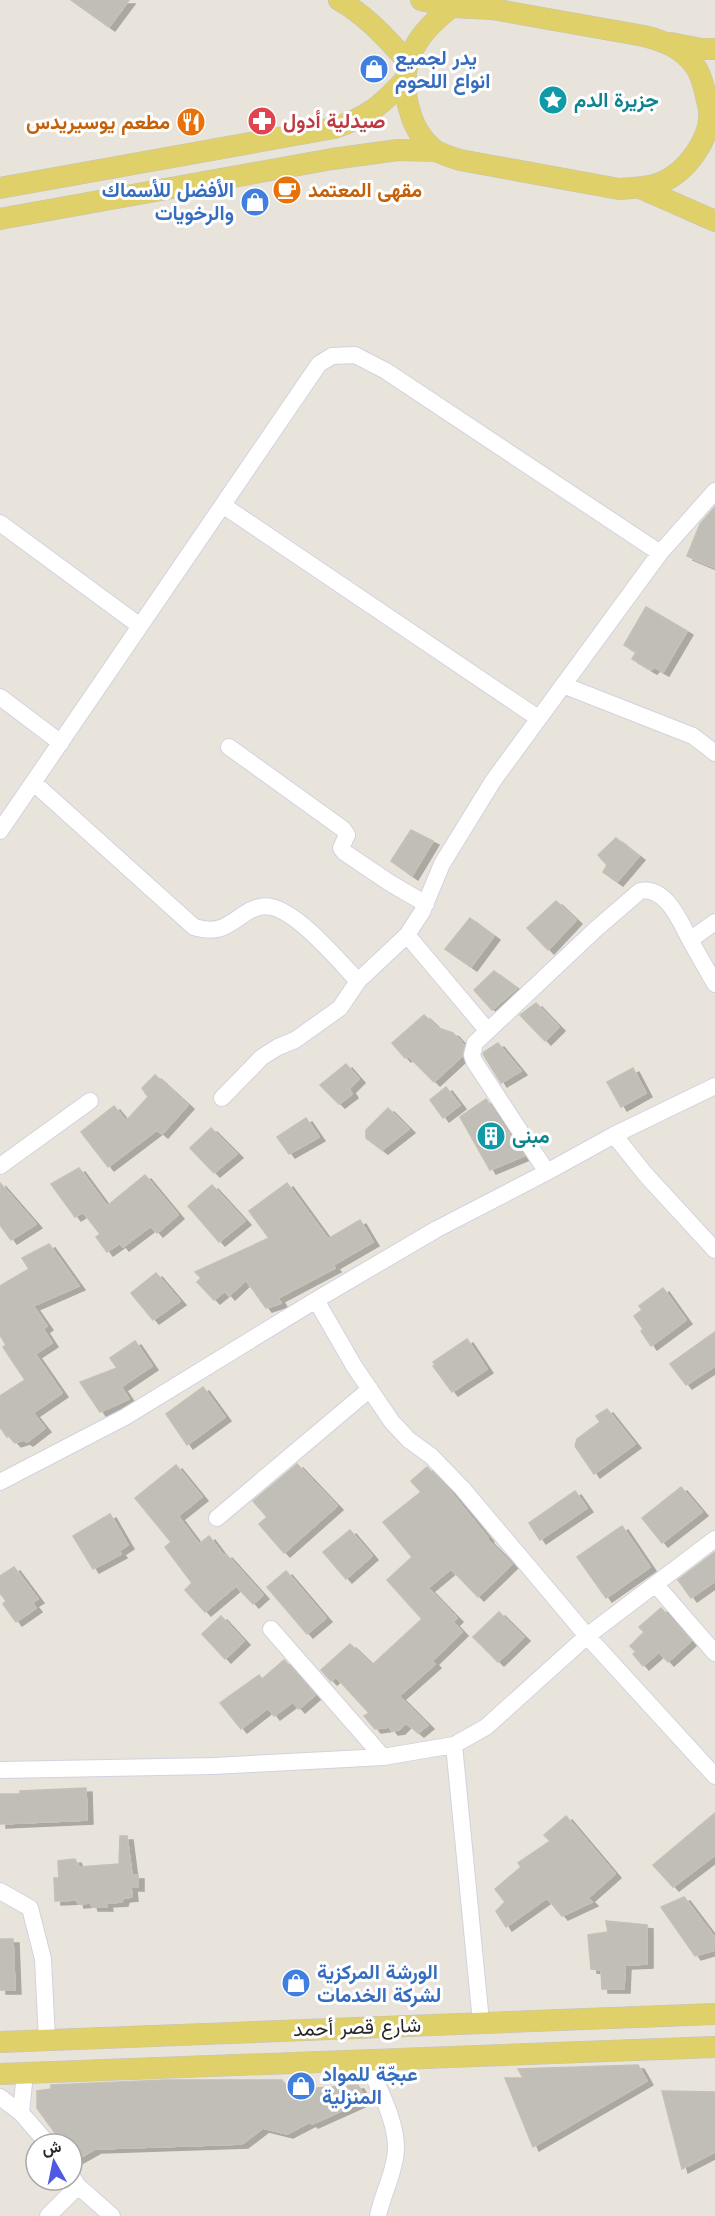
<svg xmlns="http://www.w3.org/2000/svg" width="715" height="2216" viewBox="0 0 715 2216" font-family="'Work Sans',Vazirmatn,sans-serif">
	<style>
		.building { fill: #c1beb8; stroke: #c4c0b5; stroke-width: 1.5; filter: url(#shadow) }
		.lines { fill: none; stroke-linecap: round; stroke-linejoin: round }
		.minor-casing { stroke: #d1d2df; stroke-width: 18 }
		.major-casing { stroke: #c3c3c3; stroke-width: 22 }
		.minor { stroke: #fff; stroke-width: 16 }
		.major { stroke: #dfd06a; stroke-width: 21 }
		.labels { text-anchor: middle; stroke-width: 6; stroke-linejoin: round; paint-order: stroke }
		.shop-label { font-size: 20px; font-weight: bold; fill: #366cbe; stroke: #fff; text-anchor: start }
		.culture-label { font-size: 20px; font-weight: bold; fill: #0d838f; stroke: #fff; text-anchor: start }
		.health-label { font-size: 20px; font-weight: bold; fill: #be3a42; stroke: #fff; text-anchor: start }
		.food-label { font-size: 20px; font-weight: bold; fill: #c56008; stroke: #fff; text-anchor: end }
		.street-label { font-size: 20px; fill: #282828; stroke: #fff }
	</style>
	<defs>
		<filter id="shadow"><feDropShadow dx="6" dy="4" stdDeviation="0" flood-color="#0004"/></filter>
	</defs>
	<rect width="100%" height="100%" fill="#e9e4db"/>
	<path class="building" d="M71,0h58l-20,27z
		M715,507v61l-28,-12 13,-32z
		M646,607l41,24 -24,41 -9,-5 -3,3 -19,-11 4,-7 -12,-7z
		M411,830l22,11 -21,35 -21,-15z
		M616,838l23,18 -22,26 -14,-10 4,-7 -9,-10z
		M556,901l20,19 -28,30 -21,-22z
		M470,918l24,18 -23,31 -26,-18z
		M494,971l23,17 -25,22 -18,-20z
		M536,1003l23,24 -14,14 -25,-26z
		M424,1015l14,13 15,5 11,12 -2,11 -28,26 -26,-26 -3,2 -13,-15z
		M498,1043l23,28 -20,12 -18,-29 1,-2z
		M346,1064l13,15 -10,10 3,5 -13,10 -19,-19z
		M633,1068l13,25 -25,14 -14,-25z
		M155,1075l33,30 -26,29 -5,-4 -49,37 -27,-35 33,-26 12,15 22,-24 -6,-9z
		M446,1087l14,18 -17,13 -13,-18z
		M486,1099l38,57 -34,14 -30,-53z
		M388,1108l21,21 -27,21 -16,-12v-8z
		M306,1118l13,19 -30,17 -12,-17z
		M211,1128l26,26 -23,19 -24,-25z
		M79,1168l28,38 38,-31 33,40 -21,18 -6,-7 -28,21 -3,-4 -13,9 -11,-15 4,-3 -17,-22 -8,5 -24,-33z
		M0,1183l36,41 -25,16 -11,-15z
		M287,1183l41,56 32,-19 13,22 -40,23 2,3 -57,30 3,5 -15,5 -20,-28 -17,16 -4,-5 -11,9 -17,-18 4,-4 -6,-6 74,-34 -20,-27z
		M212,1185l33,36 -26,21 -31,-36z
		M49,1244l30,42 -46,20 14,20 -4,3 9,14 -17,11 27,39 -29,20 12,15 -18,14 -3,-2 -9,3 -6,-7 -2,1 -7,-10v-31l25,-16 -22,-33 3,-2 -6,-10v-49l29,-17 -7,-11z
		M156,1273l24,28 -27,19 -22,-27z
		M663,1288l23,32 -35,26 -10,-15 2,-2 -9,-13 8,-6 -3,-4z
		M715,1332v34l-29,19 -16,-21z
		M467,1339l20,30 -35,23 -19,-26 2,-1 -2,-3z
		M135,1341l17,25 -31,21 8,12 -29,13 -20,-30 37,-14 -7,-10z
		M203,1387l22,30 -38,28 -21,-31z
		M607,1409l28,35 -41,30 -19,-28 2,-7 23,-17 -4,-6z
		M297,1464l40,42 -53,47 -25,-29 8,-7 -14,-16z
		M176,1465l26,32 -24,19 21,28 10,-8 15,20 2,-2 37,41 -10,9 -17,-18 -31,26 -20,-22 7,-7 -27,-36 6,-5 -36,-44z
		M427,1467l23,24 38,47 -1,1 25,25 -34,33 -27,-28 -23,19 29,30 -4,4 9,10 -30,29 3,3 -36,32 29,29 -10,8 -12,-10 -7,7 -7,1 -3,-4 -14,2 -11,-13 5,-3 -33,-36 -5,4 -10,-11 29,-26 22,21 50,-46 -35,-39 25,-23 -29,-35 38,-30 -10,-11z
		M681,1487l21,25 -40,31 -20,-25z
		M575,1491l12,17 -47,32 -11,-17z
		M110,1514l18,31 -9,6 2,3 -28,15 -20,-33z
		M622,1526l28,41 -44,31 -29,-41z
		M350,1530l22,26 -26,23 -23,-27z
		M715,1552v29l-24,17 -13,-18z
		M14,1567l24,32 -6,4 4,5 -20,14 -13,-18 3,-3 -6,-8v-17z
		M286,1571l40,47 -19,16 -40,-47z
		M661,1608l30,33 -23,21 -9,-10 -16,14 -10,-12 3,-2 -6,-6 14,-14 -5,-5z
		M499,1612l25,25 -26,25 -25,-25z
		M221,1616l23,25 -19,18 -23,-25z
		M284,1660l31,35 -16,14 -6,-7 -19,14 -6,-8 -27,21 -21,-26 39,-28 3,4z
		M86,1788l1,32 -87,4v-30h20v-3z
		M715,1813v42l-42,32 -20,-22z
		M566,1816l49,58 -27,24 4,4 -30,14 -15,-18 -41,29 -10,-16 9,-9 -10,-13 26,-22 -3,-4 32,-22 -6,-6z
		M120,1836h7l5,39h6v12h-7l1,10 -9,1 -1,4 -16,1 1,4h-15l-1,-4 -13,1 -1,-4 -22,1 -1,-23h5l-1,-17 17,-2 4,8 40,-3z
		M684,1897l31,41v12l-20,6 -34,-49z
		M606,1921l41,4v39l-22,1 -1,24h-22l-1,-19 -10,-1 -3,-34 20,-3z
		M0,1939h13l2,51h-15z
		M638,2065l9,16 -114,66 -28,-69h18l-5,-9z
		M166,2080h116l7,10 69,-5 8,15 -54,24 -2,-2 -23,12 -24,-6 -21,16 -147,5 -23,13v-18h-9l-26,-36v-17l14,-2v-4z
		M662,2091l53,1v60l-33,17z"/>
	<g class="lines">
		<g class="minor-casing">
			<path id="minor" d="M224,506l314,212
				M0,523l140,103
				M563,685l130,51 22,17
				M0,697l61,46
				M229,747l114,82 4,6 -6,13 3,4 46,31 36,21
				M34,783l160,144c27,8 34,-3 55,-16 6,-3 15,-6 22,-4 27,5 67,53 87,74l49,-46 15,-23 20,-48 51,-83 167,-228 55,-62
				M0,831l319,-467 13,-8 23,-1 31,16 274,182
				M715,922l-25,18 25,44
				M407,935l80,95
				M222,1098l40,-41 16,-10 17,-7 45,-32 18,-27
				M614,1135l32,40 69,75
				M0,1166l90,-65
				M547,1172l-73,-111 -2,-6 3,-12 121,-114 44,-38c26,-5 40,30 50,49
				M316,1300l38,66 38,56 17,18 22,16 31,32 125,148 128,140
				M0,1482l125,-65 191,-117 121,-71 110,-57 67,-37 101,-49
				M217,1518l153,-129
				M656,1585l59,68
				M271,1629l112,128
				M454,1745l27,277
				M0,1770l214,-4 169,-9 71,-12 32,-18 101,-91 128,-97
				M0,1891l30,17 13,51 4,81
				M366,2060c12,27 35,68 29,98 -3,20 -13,38 -17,58
				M0,2097l21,16 27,31
				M21,2113l4,-40
				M72,2177l6,9 34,30
				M48,2216l30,-30"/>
		</g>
		<g class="major-casing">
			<path id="major" d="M339,0c28,16 48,39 69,62
				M421,0l31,7 40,2 152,27c20,5 38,12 51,30 5,7 8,17 10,26 1,5 3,12 4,18 3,28 -23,63 -49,73 -13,5 -27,5 -41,6l-159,-29c-7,-2 -15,-5 -22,-8 -12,-7 -23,-23 -27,-37 -16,-47 3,-80 41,-108
				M671,43l30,6h14
				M0,188l334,-60c34,-11 46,-22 70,-47
				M640,188l75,33
				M0,219l332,-60 66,-9 38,1
				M0,2042l715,-28
				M0,2074l715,-27"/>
		</g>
		<use href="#minor" class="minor"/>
		<use href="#major" class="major"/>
	</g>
	<defs>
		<g id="shop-disc" transform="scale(1.5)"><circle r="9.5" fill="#3f7fe0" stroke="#fff"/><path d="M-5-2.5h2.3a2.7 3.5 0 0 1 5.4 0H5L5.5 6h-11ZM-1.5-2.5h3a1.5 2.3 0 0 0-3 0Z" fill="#fff"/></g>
		<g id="sight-disc" transform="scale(1.5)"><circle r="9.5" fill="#0f9aa8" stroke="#fff"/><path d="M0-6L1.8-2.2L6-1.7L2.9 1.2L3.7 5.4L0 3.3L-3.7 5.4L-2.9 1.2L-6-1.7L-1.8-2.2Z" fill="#fff"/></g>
		<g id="pharmacy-disc" transform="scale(1.5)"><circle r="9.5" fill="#e0444e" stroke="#fff"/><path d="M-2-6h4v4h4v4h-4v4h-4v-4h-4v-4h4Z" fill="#fff"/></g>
		<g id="restaurant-disc" transform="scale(1.5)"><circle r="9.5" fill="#e8710a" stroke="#fff"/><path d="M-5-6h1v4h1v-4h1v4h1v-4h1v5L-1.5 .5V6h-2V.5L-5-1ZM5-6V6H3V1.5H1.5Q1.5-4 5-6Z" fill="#fff"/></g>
		<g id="cafe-disc" transform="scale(1.5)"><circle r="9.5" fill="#e8710a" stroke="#fff"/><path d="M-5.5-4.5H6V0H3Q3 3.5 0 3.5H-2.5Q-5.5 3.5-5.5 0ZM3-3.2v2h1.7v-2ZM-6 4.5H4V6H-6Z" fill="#fff"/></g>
		<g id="building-disc" transform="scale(1.5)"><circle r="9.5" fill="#0f9aa8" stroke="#fff"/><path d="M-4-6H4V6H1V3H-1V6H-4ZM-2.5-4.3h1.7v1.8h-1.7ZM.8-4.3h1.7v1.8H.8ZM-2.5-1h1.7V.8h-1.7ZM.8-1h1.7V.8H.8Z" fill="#fff"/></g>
	</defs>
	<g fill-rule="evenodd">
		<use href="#shop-disc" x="374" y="69"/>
		<use href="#sight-disc" x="553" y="100"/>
		<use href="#pharmacy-disc" x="262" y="121"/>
		<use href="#restaurant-disc" x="191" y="122"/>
		<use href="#cafe-disc" x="287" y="190"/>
		<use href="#shop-disc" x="255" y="202"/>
		<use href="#building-disc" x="491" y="1136"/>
		<use href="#shop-disc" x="296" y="1983"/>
		<use href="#shop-disc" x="301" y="2086"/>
	</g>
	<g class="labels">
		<g class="shop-label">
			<text x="395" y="65">يدر لجميع<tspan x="395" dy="23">انواع اللحوم</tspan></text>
			<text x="234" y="197" text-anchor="end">الأفضل للأسماك<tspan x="234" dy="23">والرخويات</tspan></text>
			<text x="317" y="1979">الورشة المركزية<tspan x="317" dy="23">لشركة الخدمات</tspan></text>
			<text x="322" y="2081">عبجّة للمواد<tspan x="322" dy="23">المنزلية</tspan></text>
		</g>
		<g class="culture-label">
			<text x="574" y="107">جزيرة الدم</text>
			<text x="512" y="1143">مبنى</text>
		</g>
		<g class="health-label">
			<text x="283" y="128">صيدلية أدول</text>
		</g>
		<g class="food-label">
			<text x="170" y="129">مطعم يوسيريدس</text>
			<text x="308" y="197" text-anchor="start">مقهى المعتمد</text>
		</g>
		<g class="street-label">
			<text transform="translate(357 2027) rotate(-2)" y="7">شارع قصر أحمد</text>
		</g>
	</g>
	<g transform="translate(54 2162) rotate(351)"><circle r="28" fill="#ffffff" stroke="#a9a9a9" stroke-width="1.5"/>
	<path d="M0-4.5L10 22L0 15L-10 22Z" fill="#4e5ae3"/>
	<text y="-9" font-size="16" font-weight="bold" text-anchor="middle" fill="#282828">ش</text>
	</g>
</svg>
